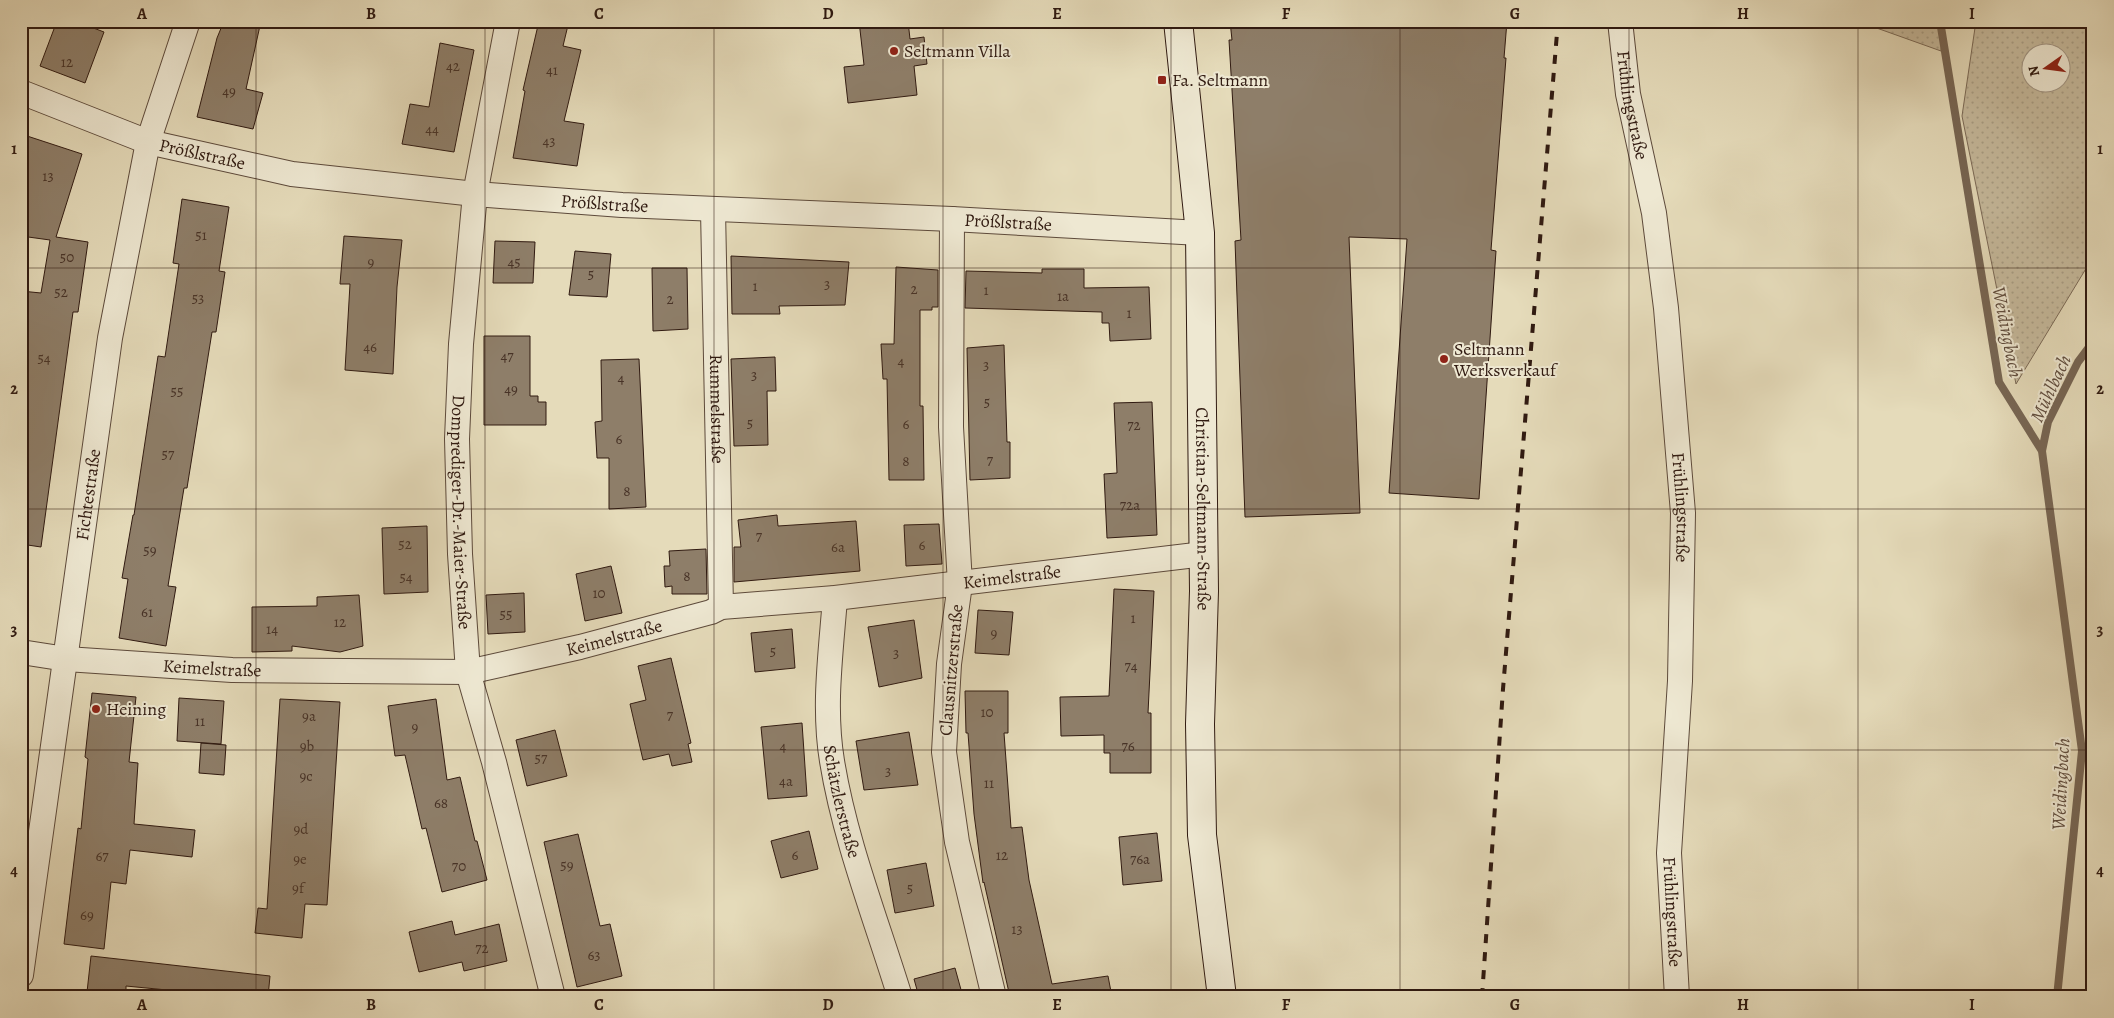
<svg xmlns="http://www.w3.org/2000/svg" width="2114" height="1018" viewBox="0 0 2114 1018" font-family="Alegreya,serif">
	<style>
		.garden { fill: url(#garden-dots); stroke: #7b6a57; fill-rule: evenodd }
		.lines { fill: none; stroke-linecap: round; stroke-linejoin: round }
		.stream { stroke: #776654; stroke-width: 8 }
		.building { fill: #8e7e69; stroke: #301a11 }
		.minor-casing { stroke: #5d4a3b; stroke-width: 26 }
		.secondary-casing { stroke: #301a11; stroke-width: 30 }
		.minor { stroke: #eee8d2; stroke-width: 24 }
		.secondary { stroke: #eee8d2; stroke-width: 28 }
		.rail { stroke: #301a11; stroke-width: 4; stroke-dasharray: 9 9; stroke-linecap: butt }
		.grid { fill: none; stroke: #301a11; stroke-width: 1; stroke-opacity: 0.55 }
		.poi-dot { fill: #8f2418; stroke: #eee8d2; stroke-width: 2 }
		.labels { text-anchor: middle; stroke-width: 4; stroke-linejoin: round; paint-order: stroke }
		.number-label { font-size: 15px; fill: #483327 }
		.poi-label { font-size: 18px; fill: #301a11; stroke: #eee8d2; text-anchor: start }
		.street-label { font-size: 18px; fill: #301a11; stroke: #eee8d2 }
		.water-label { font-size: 19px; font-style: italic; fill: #604d3e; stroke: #eee8d2 }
		.neatline { fill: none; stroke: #301a11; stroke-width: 2 }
		.grid-label { font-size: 16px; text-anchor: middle; font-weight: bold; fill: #301a11 }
	</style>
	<defs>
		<pattern id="garden-dots" width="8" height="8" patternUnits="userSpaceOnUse" patternTransform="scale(1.25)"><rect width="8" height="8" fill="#c6ba9d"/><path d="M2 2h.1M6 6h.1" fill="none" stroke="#aa9f86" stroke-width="1.8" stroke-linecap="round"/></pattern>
	</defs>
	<rect width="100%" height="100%" fill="#e5dbba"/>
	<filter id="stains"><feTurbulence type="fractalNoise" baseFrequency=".004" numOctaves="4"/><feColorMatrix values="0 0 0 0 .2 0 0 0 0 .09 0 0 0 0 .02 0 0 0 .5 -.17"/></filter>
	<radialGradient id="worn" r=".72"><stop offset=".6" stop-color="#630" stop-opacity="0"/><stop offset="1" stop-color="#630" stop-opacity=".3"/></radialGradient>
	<path class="garden" d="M1857,21h87l-3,30z
		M1976,21h117v236l-77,127 -54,-268zM2032,52h30v30h-30z"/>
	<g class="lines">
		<path class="stream" d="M1940,21l59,361 43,69 40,300 -25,246
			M2042,451l6,-29 30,-60 15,-20"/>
	</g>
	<path class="building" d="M57,21h18l29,11 -19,51 -45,-17z
		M224,21h37l-15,68 17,4 -10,36 -56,-12 20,-79z
		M539,21h30l-6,25 18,4 -17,71 20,3 -7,42 -64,-8 12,-67 -2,-1z
		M859,21h49l2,18 14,-2 3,27 -13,2 3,29 -69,8 -4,-36 20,-2z
		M1230,21h277l-3,37h2l-15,192 5,1 -17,248 -90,-6 18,-254 -58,-2 11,276 -115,4 -10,-276 6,-1 -12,-200h3z
		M440,43l34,7 -20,102 -52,-8 8,-40 19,3z
		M21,134l61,20 -26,83 32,5 -10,70h-5l-32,235 -20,-3v-253l20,2 9,-53 -29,-4z
		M182,199l47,8 -10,64 6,1 -9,60h-4l-25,156h-3l-16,98 8,1 -10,59 -47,-8 9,-59 -6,-1 11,-63h1l24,-159 7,1 14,-93 -6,-1z
		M344,236l58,4 -5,47 -4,87 -48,-4 5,-86h-10z
		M495,241l40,1 -2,41h-40z
		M575,251l36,3 -4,43 -38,-2z
		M731,256l118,6 -4,43 -66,1 1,8h-48z
		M896,267l42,3v37h-6v3h-12v96h3l1,74h-35l-2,-101h-4l-2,-35h13z
		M652,268h35l1,61 -35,2z
		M1042,269h42v19l65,-1 2,52 -41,2 -1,-18h-7v-11l-137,-4 1,-37 76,2z
		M484,336h46v60h8v6h8v23h-62z
		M1004,345l3,97h3v36l-40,2 -3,-132z
		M775,357l1,34h-9l1,54 -34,1 -3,-87z
		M639,359l7,148 -37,2v-51h-12l-2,-36 7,-1 -1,-61z
		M1152,402l5,133 -50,3 -3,-64 13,-1 -3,-70z
		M777,515l1,11 78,-5 4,50 -126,11v-35h7l-3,-27z
		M939,524l3,40 -36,2 -2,-41z
		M427,526l1,66 -44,2 -2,-66z
		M706,549l1,45h-35v-8l-7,1 -1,-21h6l-1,-15z
		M611,566l11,47 -37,8 -9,-47z
		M1114,589l40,2 -6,122h3v60h-41v-20h-6v-18l-43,1 -1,-39 49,-1z
		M524,593l1,39 -37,2 -2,-39z
		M359,595l4,51 -23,6 -48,-6v5l-40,1v-45l65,-1v-9z
		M978,610l35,2 -4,43 -34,-2z
		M914,620l8,58 -43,9 -11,-60z
		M792,629l3,39 -40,4 -4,-39z
		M671,658l20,85 -3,1 4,18 -20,4 -3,-12 -26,6 -13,-56 16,-4 -8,-34z
		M965,691h43v42h-4l7,95 11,-1 7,53 23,104 56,-8 4,21h-102l-26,-115 -1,1 -9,-69 -6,-81h-2z
		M92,693l44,4 -7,65 9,1 -4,61 61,6 -3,27 -62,-7 -4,34 -15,-2 -7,67 -40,-5 14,-116 3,1 7,-70 -3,-2z
		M179,698l45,3 -3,43 -44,-3z
		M280,699l60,3 -13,203 -22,-1 -3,34 -47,-5 3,-25 9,1z
		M436,699l11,81 13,-3 15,64h2l10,39 -45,12 -16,-64 -4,1 -17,-74 -10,1 -7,-50z
		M802,723l5,73 -39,3 -7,-72z
		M555,730l12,46 -40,10 -11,-46z
		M909,732l9,53 -54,5 -8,-49z
		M201,743l25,2 -2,30 -25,-2z
		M809,831l9,38 -37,9 -10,-37z
		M1157,833l5,48 -39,4 -4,-48z
		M578,834l22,92 10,-2 12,52 -45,11 -33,-145z
		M926,863l8,43 -39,7 -8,-43z
		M452,921l3,14 44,-11 8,37 -43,10 -2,-9 -43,10 -10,-40z
		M91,956l179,20 -2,21h-101v-7l-41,-4v9l-39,-3z
		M955,968l8,29h-44l-5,-18z"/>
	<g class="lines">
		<g class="minor-casing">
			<g id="minor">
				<path id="s1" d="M508,21l-33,173 -14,150 -4,95 3,115 8,118 26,90 59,235"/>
				<path id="s2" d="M1620,21l8,73 26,119 12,95 17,205 -3,168 -11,172 8,144"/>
				<path id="s3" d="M21,92l127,50 144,32 183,20 147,11 330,14 248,14"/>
				<path id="s4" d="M713,210l8,397"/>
				<path d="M952,219l-1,208 9,157 -11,80 -5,88 13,90 37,155"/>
				<path id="s5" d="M835,598c-4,54 -12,109 -3,163 13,80 44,158 68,236"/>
				<path id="s6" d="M21,652l45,7 166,11 236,2 112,-25 131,-35 10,-5 114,-9 369,-44"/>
				<path id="s7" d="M21,975l89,-637 38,-196 40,-121"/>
			</g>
		</g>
		<g class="secondary-casing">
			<g id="secondary">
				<path id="s8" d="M1178,21l22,212 4,358 -4,133 2,111 20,162"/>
			</g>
		</g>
		<use href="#minor" class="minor"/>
		<use href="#secondary" class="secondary"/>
		<path class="rail" d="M1482,997l21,-308 55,-668"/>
	</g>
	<path class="grid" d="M256,21v976M485,21v976M714,21v976M943,21v976M1171,21v976M1400,21v976M1629,21v976M1858,21v976M21,268h2072M21,509h2072M21,750h2072"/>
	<g class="poi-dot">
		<circle cx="894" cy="51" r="5"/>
		<rect x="1157" y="75" width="10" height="10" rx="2.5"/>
		<circle cx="1444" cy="359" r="5"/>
		<circle cx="96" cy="709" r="5"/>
	</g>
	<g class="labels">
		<g class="number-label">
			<text x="67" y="67">12</text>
			<text x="453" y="71">42</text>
			<text x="552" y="75">41</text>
			<text x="229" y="96">49</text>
			<text x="432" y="134">44</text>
			<text x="549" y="146">43</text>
			<text x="48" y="181">13</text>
			<text x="201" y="240">51</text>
			<text x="67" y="262">50</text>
			<text x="371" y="267">9</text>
			<text x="514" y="267">45</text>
			<text x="591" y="279">5</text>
			<text x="827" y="289">3</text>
			<text x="755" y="291">1</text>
			<text x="914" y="294">2</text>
			<text x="986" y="295">1</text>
			<text x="61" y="297">52</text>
			<text x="1063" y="301">1a</text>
			<text x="198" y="303">53</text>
			<text x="670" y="304">2</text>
			<text x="1129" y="318">1</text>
			<text x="370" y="352">46</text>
			<text x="507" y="361">47</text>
			<text x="44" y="363">54</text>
			<text x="901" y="366">4</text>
			<text x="986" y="370">3</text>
			<text x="754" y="380">3</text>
			<text x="621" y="383">4</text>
			<text x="511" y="394">49</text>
			<text x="177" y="396">55</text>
			<text x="987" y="407">5</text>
			<text x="750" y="428">5</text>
			<text x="906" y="429">6</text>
			<text x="1134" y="430">72</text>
			<text x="619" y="444">6</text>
			<text x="168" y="459">57</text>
			<text x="990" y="465">7</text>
			<text x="906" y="466">8</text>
			<text x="627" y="496">8</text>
			<text x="1130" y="510">72a</text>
			<text x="759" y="541">7</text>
			<text x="405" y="549">52</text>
			<text x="922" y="550">6</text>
			<text x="838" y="552">6a</text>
			<text x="150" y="555">59</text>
			<text x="687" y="581">8</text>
			<text x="406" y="582">54</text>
			<text x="599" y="598">10</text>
			<text x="147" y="617">61</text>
			<text x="506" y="619">55</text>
			<text x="1133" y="623">1</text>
			<text x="340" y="627">12</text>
			<text x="272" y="634">14</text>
			<text x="994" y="638">9</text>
			<text x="773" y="656">5</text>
			<text x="896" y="658">3</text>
			<text x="1131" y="671">74</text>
			<text x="987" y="717">10</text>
			<text x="670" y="720">7</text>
			<text x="309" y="721">9a</text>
			<text x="200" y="726">11</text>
			<text x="415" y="732">9</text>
			<text x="307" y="751">9b</text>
			<text x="783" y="751">4</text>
			<text x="1128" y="751">76</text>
			<text x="541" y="763">57</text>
			<text x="888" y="776">3</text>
			<text x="306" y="781">9c</text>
			<text x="786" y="786">4a</text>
			<text x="989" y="788">11</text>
			<text x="441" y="808">68</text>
			<text x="301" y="834">9d</text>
			<text x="795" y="860">6</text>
			<text x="1002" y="860">12</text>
			<text x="102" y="861">67</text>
			<text x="300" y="864">9e</text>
			<text x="1140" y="864">76a</text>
			<text x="567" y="870">59</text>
			<text x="459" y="871">70</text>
			<text x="298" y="893">9f</text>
			<text x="910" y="893">5</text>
			<text x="87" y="920">69</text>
			<text x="1017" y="934">13</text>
			<text x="482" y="953">72</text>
			<text x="594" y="960">63</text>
		</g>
		<g class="poi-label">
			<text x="904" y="57">Seltmann Villa</text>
			<text x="1172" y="86">Fa. Seltmann</text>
			<text x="1454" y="355">Seltmann<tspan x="1454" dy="21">Werksverkauf</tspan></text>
			<text x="106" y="715">Heining</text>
		</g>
		<g class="street-label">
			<text dy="6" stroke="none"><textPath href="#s2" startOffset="85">Frühlingstraße</textPath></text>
			<text dy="6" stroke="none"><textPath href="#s3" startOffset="192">Prößlstraße</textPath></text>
			<text dy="6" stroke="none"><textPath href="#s3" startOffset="598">Prößlstraße</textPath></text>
			<text dy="6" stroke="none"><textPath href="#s3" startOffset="1002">Prößlstraße</textPath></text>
			<text dy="6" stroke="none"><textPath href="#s4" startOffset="199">Rummelstraße</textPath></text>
			<text dy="6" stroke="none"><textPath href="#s7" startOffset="485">Fichtestraße</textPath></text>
			<text dy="6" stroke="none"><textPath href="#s2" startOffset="491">Frühlingstraße</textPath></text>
			<text dy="6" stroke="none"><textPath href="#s8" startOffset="489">Christian-Seltmann-Straße</textPath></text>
			<text dy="6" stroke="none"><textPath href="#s1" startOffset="495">Domprediger-Dr.-Maier-Straße</textPath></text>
			<text dy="6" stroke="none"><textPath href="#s6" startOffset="1002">Keimelstraße</textPath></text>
			<text dy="6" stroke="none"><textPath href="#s6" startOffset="598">Keimelstraße</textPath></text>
			<text dy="6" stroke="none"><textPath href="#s6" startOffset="192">Keimelstraße</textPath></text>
			<text transform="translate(951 670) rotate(-85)" y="6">Clausnitzerstraße</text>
			<text dy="6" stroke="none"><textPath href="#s5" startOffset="205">Schätzlerstraße</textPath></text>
			<text dy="6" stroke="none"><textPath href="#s2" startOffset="896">Frühlingstraße</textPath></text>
		</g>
		<g class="water-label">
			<text transform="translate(2008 332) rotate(79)" y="7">Weidingbach</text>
			<text transform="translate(2050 388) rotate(-65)" y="7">Mühlbach</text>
			<text transform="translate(2060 784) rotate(-87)" y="7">Weidingbach</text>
		</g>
	</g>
	<rect width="2114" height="1018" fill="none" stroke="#e5dbba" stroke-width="55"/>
	<g transform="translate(2046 68) rotate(256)"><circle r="24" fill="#eee8d2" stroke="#a29685"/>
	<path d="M0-4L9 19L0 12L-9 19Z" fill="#8f2418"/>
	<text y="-8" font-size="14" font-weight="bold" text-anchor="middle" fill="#301a11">N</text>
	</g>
	<rect x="28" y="28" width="2058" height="962" class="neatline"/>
	<g class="grid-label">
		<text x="142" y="19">A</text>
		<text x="371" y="19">B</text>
		<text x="599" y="19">C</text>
		<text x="828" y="19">D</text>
		<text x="1057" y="19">E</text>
		<text x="1286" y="19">F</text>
		<text x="1515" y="19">G</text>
		<text x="1743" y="19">H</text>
		<text x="1972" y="19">I</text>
		<text x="14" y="154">1</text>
		<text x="2100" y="154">1</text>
		<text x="14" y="394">2</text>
		<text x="2100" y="394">2</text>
		<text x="14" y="635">3</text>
		<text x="2100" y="635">3</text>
		<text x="14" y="876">4</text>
		<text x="2100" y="876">4</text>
		<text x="142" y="1010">A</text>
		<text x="371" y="1010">B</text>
		<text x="599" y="1010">C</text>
		<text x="828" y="1010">D</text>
		<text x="1057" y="1010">E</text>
		<text x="1286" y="1010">F</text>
		<text x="1515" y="1010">G</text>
		<text x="1743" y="1010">H</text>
		<text x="1972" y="1010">I</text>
	</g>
	<rect width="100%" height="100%" filter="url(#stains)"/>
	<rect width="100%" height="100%" fill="url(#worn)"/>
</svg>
